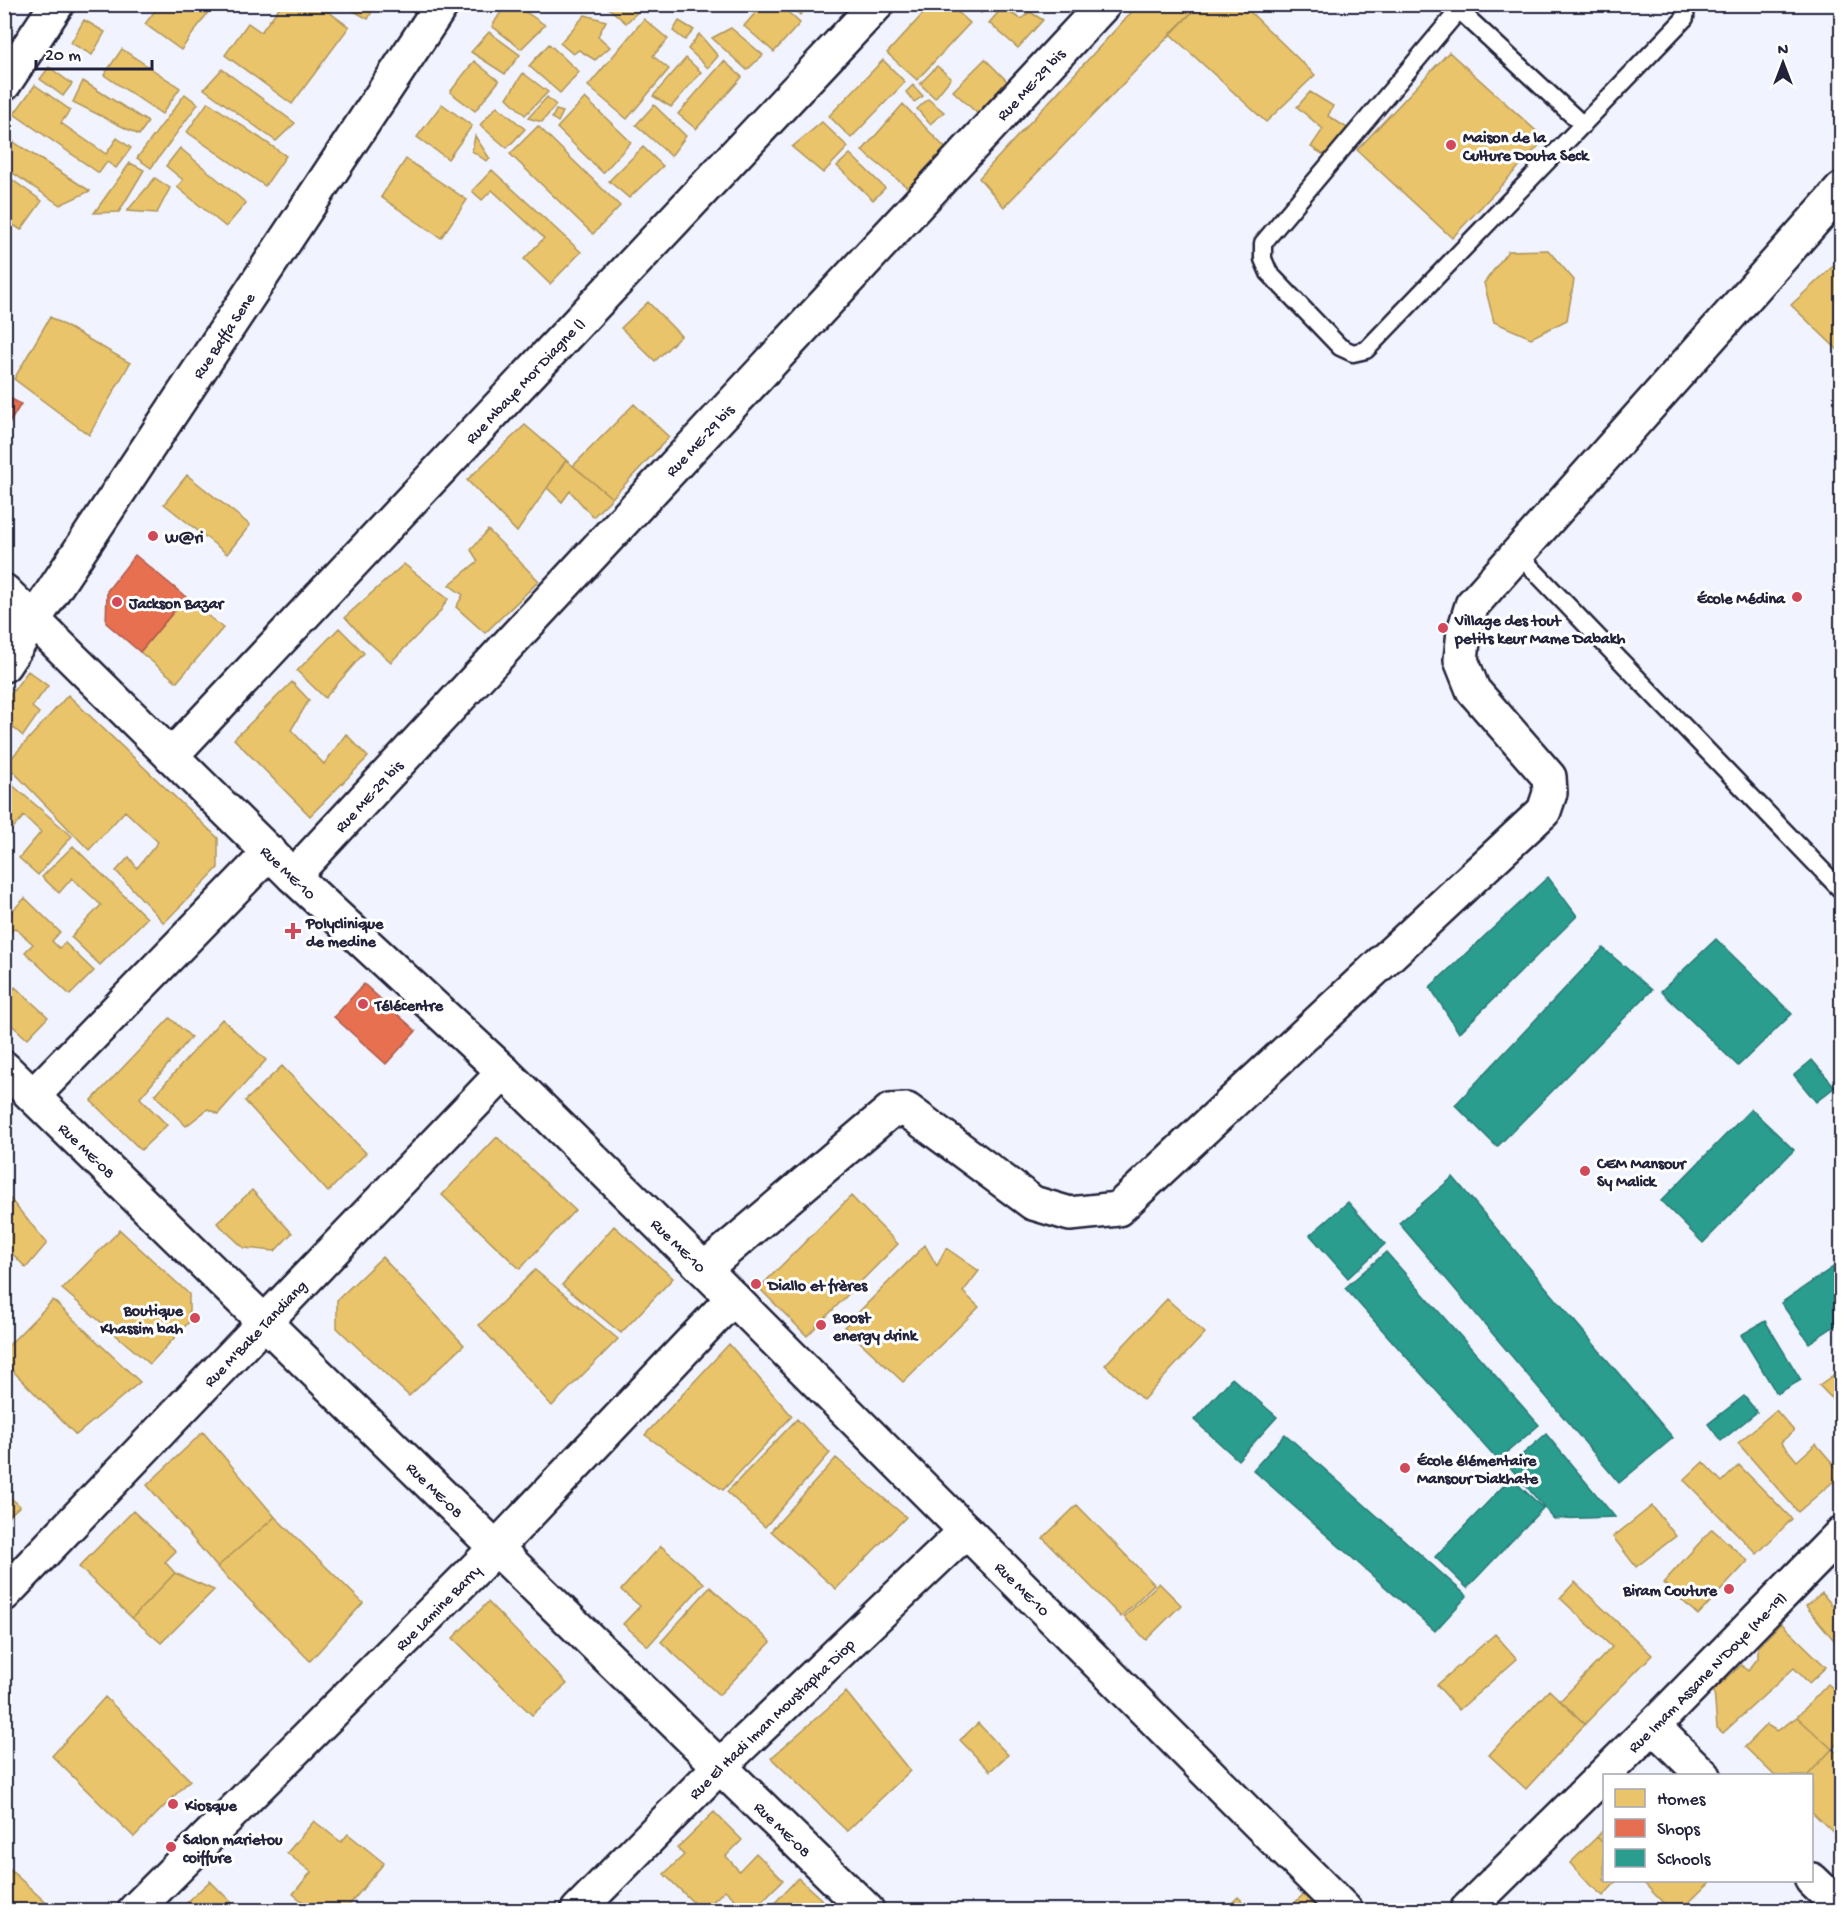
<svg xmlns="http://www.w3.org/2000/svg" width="1846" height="1915" viewBox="0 0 1846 1915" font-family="'Gochi Hand',sans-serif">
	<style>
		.homes { fill: #e9c46a; stroke: #ad935c; stroke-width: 1.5 }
		.shops { fill: #e76f51; stroke: #ac584a; stroke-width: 1.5 }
		.schools { fill: #2a9d8f; stroke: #287876; stroke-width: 1.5 }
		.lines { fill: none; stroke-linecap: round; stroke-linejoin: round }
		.lane-casing { stroke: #22223b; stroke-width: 21 }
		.street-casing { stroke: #22223b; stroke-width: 38 }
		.lane { stroke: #fff; stroke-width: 16 }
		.street { stroke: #fff; stroke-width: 33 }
		.poi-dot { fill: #d1495b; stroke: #fff; stroke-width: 2 }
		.labels { text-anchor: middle; stroke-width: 6; stroke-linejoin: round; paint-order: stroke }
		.street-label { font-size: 16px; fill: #22223b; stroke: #fff }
		.poi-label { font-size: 16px; font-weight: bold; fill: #22223b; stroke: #fff; text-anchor: start }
	</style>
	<rect width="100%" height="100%" fill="#f1f4fe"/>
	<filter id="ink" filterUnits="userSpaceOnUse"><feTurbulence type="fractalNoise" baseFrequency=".0167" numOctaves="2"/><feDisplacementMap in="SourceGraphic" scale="12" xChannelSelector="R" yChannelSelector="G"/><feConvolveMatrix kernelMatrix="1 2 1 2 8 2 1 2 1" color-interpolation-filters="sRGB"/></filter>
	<g filter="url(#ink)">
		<path class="homes" d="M160,4h54l-33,46 -36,-26z
			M282,4h36l31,23 -57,77 -67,-49 23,-32 13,9z
			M341,4h35l-8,15z
			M506,4h8l31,21 -24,24 -29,-23z
			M604,4h42l-20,19z
			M763,4h16l21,19 -26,29 -30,-26z
			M789,4h21l-10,11z
			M932,4h17l21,19 -53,57 -30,-27z
			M972,4h18l-9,9z
			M1044,4h15l-6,7z
			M1066,4h19l-5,9z
			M1139,4h61l-196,203 -25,-29z
			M1200,4h42l73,71 -49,47 -96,-88z
			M1002,8l19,11 9,-7 13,8 -25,28 -29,-25z
			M585,15l21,6 -8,15 12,11 -15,13 -16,-10 -6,4 -13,-11z
			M644,19l24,20 -15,17 16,13 -42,50 -39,-33z
			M84,20l21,12 -13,23 -21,-12z
			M679,21l15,9 -9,10 -12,-9z
			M731,28l32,27 -16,15 -35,-32z
			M489,32l31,23 -15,19 -34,-22z
			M699,34l19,22 -10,12 -20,-19z
			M549,44l30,28 -19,21 -31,-27z
			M122,49l58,39 -18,26 -58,-39z
			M1449,52l96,87 -93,99 -95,-88z
			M686,58l15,14 -30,35 -18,-11z
			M985,59l25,25 -31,31 -26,-24z
			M883,60l22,22 -54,56 -22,-22z
			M474,61l25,20 -24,30 -25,-19z
			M724,61l18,16 -46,52 -18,-15z
			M937,66l14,12 -16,20 -15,-14z
			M49,67l23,17 -9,12 -23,-17z
			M222,69l73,54 -19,18 -72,-52z
			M523,73l25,19 -23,23 -18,-17z
			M83,81l65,41 -9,13 -66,-33z
			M35,85l35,25 -9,13 45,31 11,-16 14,10 -15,20 -9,-6 -8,11 -85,-59z
			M913,85l10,11 -9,6 -8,-10z
			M1310,92l23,14 -5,10 24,15 -23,27 -18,-11 12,-18 -26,-22z
			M185,94l13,10 -47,64 -14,-10z
			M547,97l9,8 -14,17 -14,-4z
			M585,98l46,44 -28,31 -46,-45z
			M928,99l16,13 -14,12 -13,-15z
			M208,102l78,54 -21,30 -78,-54z
			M442,104l30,22 -24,33 -31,-22z
			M903,104l45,47 -30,45 -56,-45z
			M654,105l32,31 -15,20 -35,-31z
			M497,106l28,23 -18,19 -27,-23z
			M556,110l7,2 -5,10 -6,-4z
			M822,122l26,25 -25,26 -31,-26z
			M538,126l82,80 -27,28 -83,-80z
			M4,136l86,55 -30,14 -56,-38z
			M475,136l15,23 -4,2 -14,-10z
			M643,147l20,19 -34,32 -20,-17z
			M180,148l66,55 -20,24 -49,-40 6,-7 -17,-14z
			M850,154l35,34 -12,12 -36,-34z
			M406,159l61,41 -26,38 -60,-41z
			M130,163l14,7 -25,42 -25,1z
			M492,170l89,82 -31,32 -26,-25 20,-21 -52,-48 -10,10 -10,-9z
			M4,174l38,27 -21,29 -17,-11z
			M155,178l15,10 -13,25 -30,-2z
			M1548,250l26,30 -7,40 -36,18 -37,-16 -10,-39 24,-32z
			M1842,258v96l-51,-49z
			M648,302l33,34 -26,25 -34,-33z
			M50,317l80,46 -41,72 -75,-56z
			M634,404l35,33 -57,61 -39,-32z
			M525,425l41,35 -49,72 -50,-52z
			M566,460l46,38 -19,19 -23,-26 -8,11 -15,-14z
			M187,475l63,50 -23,29 -63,-50z
			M488,530l51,51 -54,52 -29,-26 7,-12 -14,-10 29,-24 -7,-11z
			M404,564l44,35 -9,14 -48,49 -29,-26 -17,-19z
			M186,597l37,31 -46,54 -37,-30z
			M339,628l25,25 -39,45 -28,-27z
			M28,671l20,15 -16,21 7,6 -16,23 -19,-16v-17z
			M292,682l17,18 -18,30 33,34 22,-30 22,23 -58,59 -76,-77z
			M68,695l150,143v30l-54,55 -48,-52 13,-14 8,11 21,-26 -33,-31 -36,39 -83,-86z
			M4,735l7,4 -7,7z
			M4,778l68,58 -34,39 -19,-17 22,-26 -17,-16 -20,22z
			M73,846l74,72 -47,47 -29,-28 30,-32 -29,-27 -13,15 -17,-16z
			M25,898l35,34 -8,9 7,7 6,-5 29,28 -24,24 -45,-43 8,-8 -18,-16 -7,6 -4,-3v-12z
			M15,987l33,30 -21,22 -23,-21v-18z
			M170,1018l21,19 -51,61 27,27 -26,25 -50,-49z
			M222,1019l44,41 -48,54 -10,-5 -22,17 -31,-31z
			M282,1066l84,87 -38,39 -83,-91z
			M497,1137l78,73 -55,59 -78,-74z
			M252,1190l40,43 -17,18 -31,-3 -27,-25z
			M5,1193l42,50 -21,25 -22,-23z
			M851,1196l47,48 -91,92 -48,-48z
			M614,1226l59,52 -52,55 -59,-48z
			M120,1230l69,64v28l-39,42 -88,-75z
			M925,1245l12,21 9,-18 33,23 -16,21 16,15 -76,75 -59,-55z
			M382,1257l82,88 -55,51 -72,-68v-28z
			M535,1270l83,69 -66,67 -73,-81z
			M1167,1299l38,34 -62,67 -38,-35z
			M53,1300l87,82 -64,53 -72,-73v-12z
			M729,1344l63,72 -69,74 -78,-55z
			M1839,1371l3,4v34l-23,-24z
			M1776,1410l18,21 -13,11 16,19 19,-17 26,30 -44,38 -60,-69z
			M797,1419l33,34 -65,74 -38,-35z
			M203,1432l72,85 -58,50 -70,-82z
			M1842,1434v12l-6,-6z
			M836,1458l70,59 -70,72 -65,-58z
			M1703,1462l19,20 17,-17 53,54 -35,35 -73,-74z
			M4,1492l16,14 -16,14z
			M1077,1505l77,79 -33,33 -78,-79z
			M1652,1506l24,30 -40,31 -23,-30z
			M133,1511l43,40 -11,11 10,11 -43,45 -53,-51z
			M275,1517l88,86 -53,58 -93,-94z
			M1712,1529l36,32 -50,54 -35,-32z
			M661,1546l43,37 -56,63 -25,-22 17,-18 -19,-16z
			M175,1573l39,17 -53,53 -29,-25z
			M1575,1582l77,73 -67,69 -25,-23 52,-54 -52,-49z
			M1159,1583l22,22 -35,35 -22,-23z
			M710,1587l61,55 -52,53 -58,-53z
			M1822,1593l20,24v33l-36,-44z
			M488,1602l79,82 -35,31 -79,-77z
			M1781,1623l45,44 -17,16 -15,-15 -71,65 -6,-5 -3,-38 27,-25 7,6 10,-13v-11z
			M1495,1634l22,25 -58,51 -22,-25z
			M1828,1684l14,12v43l-10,10 -35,-32z
			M1549,1690l36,34 -59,65 -37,-34z
			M846,1692l64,79 -63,60 -76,-73z
			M105,1697l85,83 -56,57 -82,-81z
			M1797,1717l35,32 -25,27h-32l-30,-29 22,-22 10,6z
			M978,1723l30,32 -18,16 -30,-31z
			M1832,1749l10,7v85l-30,-29v-36h-5z
			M714,1812l28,28 -16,16 13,15 17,-18 27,27 -30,30h-17l5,-5 -16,-15 -21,20h-3l-37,-36 20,-19 -7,-7z
			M314,1821l27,21 7,-8 36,29 -39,47h-32l-20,-16 18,-22 -24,-19z
			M1604,1829v15l-7,-7z
			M1597,1837l7,7v36h14l-15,16 -13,-11 -20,-22z
			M4,1864l50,46h-50z
			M798,1878l35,32h-65z
			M1641,1880h71l-31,30h-11z
			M210,1881l29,29h-60z
			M1306,1892l12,12 -6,6h-25z
			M1238,1897l14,13h-27z
			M1804,1905l7,5h-13z"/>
		<path class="shops" d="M4,395l17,9 -17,28z
			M135,555l51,42 -46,55 -34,-29 1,-32z
			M364,984l52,47 -30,33 -52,-47z"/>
		<path class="schools" d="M1548,877l29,39 -118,117 -29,-46z
			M1716,939l76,75 -54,52 -77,-75z
			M1603,948l49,42 -155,157 -42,-42z
			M1812,1060l23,27 -19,15 -22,-27z
			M1751,1109l43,41 -91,93 -42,-42z
			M1453,1177l220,261 -54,45 -220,-260z
			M1348,1202l37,42 -37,34 -38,-43z
			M1386,1252l153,173 -41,35 -153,-172z
			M1842,1261v60l-33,22 -28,-40z
			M1765,1321l36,59 -24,14 -36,-59z
			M1232,1378l45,39 -39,43 -44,-40z
			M1744,1396l13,16 -36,29 -13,-17z
			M1285,1434l182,162 -32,35 -182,-161z
			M1546,1434l69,83 -61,2 -45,-53z
			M1511,1478l32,30 -76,80 -32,-31z"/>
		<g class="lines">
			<g class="lane-casing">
				<path id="lane" d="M1464,4l-201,239v16l6,14 71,74 13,6 13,-3 319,-332 1,-14
					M1459,10l124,115
					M1518,554l324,337"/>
			</g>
			<g class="street-casing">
				<g id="street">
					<path d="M4,84l53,-80"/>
					<path id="s1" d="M4,591l289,285 211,196 200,197 641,641"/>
					<path id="s2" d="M4,665l438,-661"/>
					<path id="s3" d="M171,756l706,-752"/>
					<path id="s4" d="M293,876l811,-872"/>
					<path id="s5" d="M4,1068l863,842"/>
					<path d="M33,1096l237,-244"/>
					<path d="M704,1269l186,-158 17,-1 126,93 37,11 48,-5 426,-398 6,-18 -1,-16 -76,-87 -12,-30 3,-29 8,-26 370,-416"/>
					<path id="s6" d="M4,1594l500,-522"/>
					<path d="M1653,1726l51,50"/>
					<path d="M1812,1880l30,29"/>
					<path id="s7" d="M135,1910l361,-362 237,-250"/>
					<path id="s8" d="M578,1910l141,-143 247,-236"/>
					<path id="s9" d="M1467,1910l186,-184 189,-193"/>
				</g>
			</g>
			<use href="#lane" class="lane"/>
			<use href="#street" class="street"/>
		</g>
	</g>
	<g class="poi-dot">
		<circle cx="1451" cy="145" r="6"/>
		<circle cx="153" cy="536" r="6"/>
		<circle cx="1797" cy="597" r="6"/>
		<circle cx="117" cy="602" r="6"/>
		<circle cx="1443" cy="628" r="6"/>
		<path d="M290 922h6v6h6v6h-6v6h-6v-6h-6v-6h6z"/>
		<circle cx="363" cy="1004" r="6"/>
		<circle cx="1585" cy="1171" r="6"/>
		<circle cx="756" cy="1284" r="6"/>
		<circle cx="195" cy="1318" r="6"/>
		<circle cx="821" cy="1325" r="6"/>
		<circle cx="1405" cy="1468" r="6"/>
		<circle cx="1729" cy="1589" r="6"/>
		<circle cx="173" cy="1804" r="6"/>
		<circle cx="171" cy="1847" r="6"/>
	</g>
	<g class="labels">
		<g class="street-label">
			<text dy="6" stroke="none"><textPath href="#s4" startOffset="1082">Rue ME-29 bis</textPath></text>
			<text dy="6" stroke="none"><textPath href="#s2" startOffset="396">Rue Baffa Sene</textPath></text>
			<text dy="6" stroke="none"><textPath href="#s3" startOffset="516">Rue Mbaye Mor Diagne ()</textPath></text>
			<text dy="6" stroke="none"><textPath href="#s4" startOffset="596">Rue ME-29 bis</textPath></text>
			<text dy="6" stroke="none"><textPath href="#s4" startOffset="110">Rue ME-29 bis</textPath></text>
			<text dy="6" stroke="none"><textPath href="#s1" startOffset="400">Rue ME-10</textPath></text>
			<text dy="6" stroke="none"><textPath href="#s5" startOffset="117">Rue ME-08</textPath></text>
			<text dy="6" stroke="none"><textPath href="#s1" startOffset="940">Rue ME-10</textPath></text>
			<text dy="6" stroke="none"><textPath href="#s6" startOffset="362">Rue M'Bake Tandiang</textPath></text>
			<text dy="6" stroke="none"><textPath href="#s5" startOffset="603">Rue ME-08</textPath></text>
			<text dy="6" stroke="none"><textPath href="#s1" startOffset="1426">Rue ME-10</textPath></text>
			<text dy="6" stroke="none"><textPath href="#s7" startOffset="428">Rue Lamine Barry</textPath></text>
			<text dy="6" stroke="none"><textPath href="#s9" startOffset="338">Rue Imam Assane N'Doye (Me-19)</textPath></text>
			<text dy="6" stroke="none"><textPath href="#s8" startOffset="272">Rue El Hadi Iman Moustapha Diop</textPath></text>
			<text dy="6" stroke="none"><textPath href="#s5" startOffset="1089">Rue ME-08</textPath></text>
		</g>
		<g class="poi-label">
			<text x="1463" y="142">Maison de la<tspan x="1463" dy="18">Culture Douta Seck</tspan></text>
			<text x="165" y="542">W@ri</text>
			<text x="1785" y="603" text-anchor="end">École Médina</text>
			<text x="129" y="608">Jackson Bazar</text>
			<text x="1455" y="625">Village des tout<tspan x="1455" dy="18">petits keur Mame Dabakh</tspan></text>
			<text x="306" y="928">Polyclinique<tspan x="306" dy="18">de medine</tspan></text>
			<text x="375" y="1010">Télécentre</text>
			<text x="1597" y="1168">CEM Mansour<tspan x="1597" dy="18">Sy Malick</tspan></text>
			<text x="768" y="1290">Diallo et frères</text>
			<text x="183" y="1315" text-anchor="end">Boutique<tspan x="183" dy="18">Khassim bah</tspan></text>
			<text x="833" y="1322">Boost<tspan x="833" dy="18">energy drink</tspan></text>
			<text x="1417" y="1465">École élémentaire<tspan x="1417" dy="18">Mansour Diakhate</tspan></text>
			<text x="1717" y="1595" text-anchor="end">Biram Couture</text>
			<text x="185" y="1810">Kiosque</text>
			<text x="183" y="1844">Salon marietou<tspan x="183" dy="18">coiffure</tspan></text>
		</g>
	</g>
	<rect width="1846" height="1915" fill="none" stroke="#fff" stroke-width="24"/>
	<rect x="12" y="12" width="1822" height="1891" fill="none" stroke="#22223b" stroke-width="2" filter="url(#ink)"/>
	<rect x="1603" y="1774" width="210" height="108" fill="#ffffff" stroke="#a7a7b1" stroke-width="1.5"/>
	<rect x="1615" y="1789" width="30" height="18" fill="#e9c46a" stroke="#a7a7b1" stroke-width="1.5"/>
	<text x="1657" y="1804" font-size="18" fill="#22223b">Homes</text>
	<rect x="1615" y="1819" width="30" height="18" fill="#e76f51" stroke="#a7a7b1" stroke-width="1.5"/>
	<text x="1657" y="1834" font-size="18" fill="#22223b">Shops</text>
	<rect x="1615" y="1849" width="30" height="18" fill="#2a9d8f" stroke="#a7a7b1" stroke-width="1.5"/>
	<text x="1657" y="1864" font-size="18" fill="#22223b">Schools</text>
	<g transform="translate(1783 63)" stroke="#ffffff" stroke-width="4.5" paint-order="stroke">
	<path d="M0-4.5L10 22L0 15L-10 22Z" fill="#22223b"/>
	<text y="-9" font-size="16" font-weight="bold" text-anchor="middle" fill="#22223b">N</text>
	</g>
	<path d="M36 60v9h116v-9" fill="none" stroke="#22223b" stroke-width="3"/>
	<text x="45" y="60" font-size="18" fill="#22223b" stroke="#ffffff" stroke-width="4.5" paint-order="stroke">20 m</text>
</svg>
